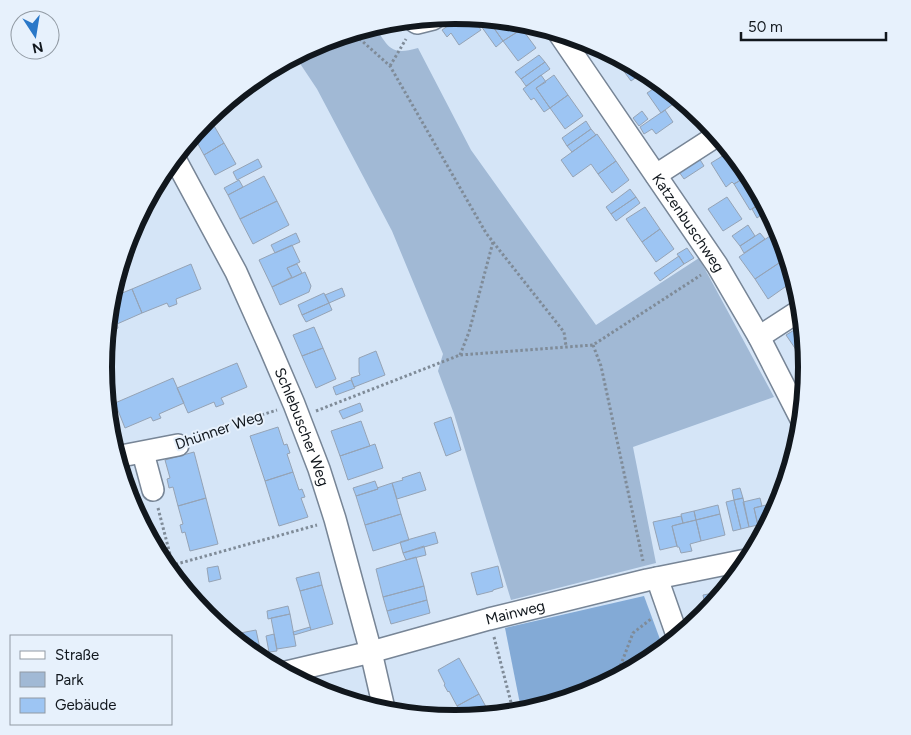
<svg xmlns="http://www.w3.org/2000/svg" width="911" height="735" viewBox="0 0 911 735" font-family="Figtree,sans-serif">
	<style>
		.green { fill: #a1b9d5 }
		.forest { fill: #83aad6 }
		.building { fill: #9dc5f3; stroke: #95a3b5 }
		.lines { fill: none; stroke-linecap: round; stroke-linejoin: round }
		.minor-casing { stroke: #778596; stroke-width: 24 }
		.path { stroke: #7f8b98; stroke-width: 3; stroke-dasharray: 2.5 2.5; stroke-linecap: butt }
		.minor { stroke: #fff; stroke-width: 21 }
		.labels { text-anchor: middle; stroke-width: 4; stroke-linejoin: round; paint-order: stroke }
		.street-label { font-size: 15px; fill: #11171d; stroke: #e7f1fc }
		.rim { fill: none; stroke: #11171d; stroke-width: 6 }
	</style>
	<rect width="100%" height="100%" fill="#d5e5f7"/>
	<path class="green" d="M374,26c15,21 16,30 44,22l53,102 125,175 103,-67 75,139 -141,50 23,116 -145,37 -57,-186 -16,-43 5,-17 -51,-123 -75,-142 -22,-33 26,-14z"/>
	<path class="forest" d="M644,596l20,54 -13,11 -61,32 -68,21 -17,-86z"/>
	<path class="building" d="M462,16l10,1 9,13 -22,15 -8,-12 -4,4 -5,-7z
		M492,19l25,2 5,8 -19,12 -14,-20z
		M489,21l14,20 -7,6 -15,-21z
		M522,29l14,19 -18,13 -15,-20z
		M539,55l6,7 -24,17 -6,-7z
		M545,62l5,7 -24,17 -5,-7z
		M632,64l13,7 -14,10 -8,-11z
		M541,75l5,7 -10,6 14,20 -6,4 -10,-14 -3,2 -8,-11z
		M554,75l14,20 -18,13 -14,-20z
		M662,83l8,7 -1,1 8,10 -16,12 -14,-20z
		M670,90l11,8 -4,3 -8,-10z
		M568,95l15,21 -18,13 -15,-21z
		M681,98l11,10 -4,3 -4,-6 -4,3 -4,-6z
		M226,102l3,5 -24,13 1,-2z
		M665,110l8,12 -17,12 -4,-5 -8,5 -4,-7z
		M642,111l6,8 -9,7 -6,-8z
		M586,121l5,8 -24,17 -5,-8z
		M213,124l11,19 -20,12 -11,-20z
		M591,129l5,6 -24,17 -5,-6z
		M597,134l19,27 -18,13 -7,-10 -18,13 -12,-17z
		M224,143l12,21 -21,11 -11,-20z
		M731,151l18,21 2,4 -4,2 -1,-1 -16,-25z
		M729,152l17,25 -12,7 -2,-2 -6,5 -15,-24z
		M699,158l5,8 -20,13 -5,-7z
		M258,159l4,8 -25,13 -4,-8z
		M616,161l13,19 -17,13 -14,-19z
		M264,176l13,25 -37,18 -12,-24z
		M746,177l17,25 -13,8 -16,-26z
		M239,180l4,7 -15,8 -4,-7z
		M630,189l6,8 -25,17 -5,-7z
		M151,192l5,10 -13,5z
		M636,197l4,6 -24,18 -5,-7z
		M727,197l15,22 -19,12 -15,-22z
		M277,201l12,24 -36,19 -13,-25z
		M761,203l6,8 -10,7 -5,-9z
		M645,207l15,22 -18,13 -16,-23z
		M748,225l7,11 -15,10 -8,-10z
		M660,229l14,20 -18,13 -14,-20z
		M296,233l4,9 -25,11 -4,-8z
		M760,233l5,6 -21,14 -4,-7z
		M770,236l15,23 -30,20 -16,-22z
		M292,245l8,17 -13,6 5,9 -20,10 -13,-27z
		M687,248l7,10 -10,6 -7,-10z
		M679,256l5,8 -24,17 -6,-8z
		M785,259l8,12 2,9 -27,19 -13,-20z
		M191,264l10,25 -25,10 1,5 -8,3 -2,-4 -25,10 -10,-24z
		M297,264l5,9 -10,5 -5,-10z
		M305,272l6,14 -2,6 -29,13 -8,-18z
		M342,288l3,8 -16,7 -4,-8z
		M132,289l10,24 -25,11 1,4 -7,4 -2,-5h-2l3,-29z
		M324,293l5,10 -27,12 -4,-10z
		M329,303l3,7 -26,12 -4,-7z
		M804,324l3,33 -4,3 -17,-25z
		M314,327l9,21 -21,8 -9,-21z
		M323,348l13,31 -20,9 -14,-32z
		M376,351l9,24 -31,12 -3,-9 9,-3 -1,-3v-14z
		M237,363l10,24 -26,11 3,6 -8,3 -2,-5 -26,11 -11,-25z
		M173,378l11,25 -25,11 2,4 -8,3 -2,-4 -26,11 -10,-25z
		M351,380l4,8 -19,7 -3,-8z
		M360,403l3,8 -20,8 -4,-8z
		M451,417l10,33 -15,6 -12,-33z
		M361,421l9,25 -30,10 -9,-25z
		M278,427l6,18 3,-1 3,9 -3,1 6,18 -28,9 -15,-45z
		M375,444l8,24 -35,12 -8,-24z
		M194,452l12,46 -28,8 -5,-19 -4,1 -2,-9 3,-1 -5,-18z
		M293,472l6,18 3,-1 3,8 -4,1 7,19 -29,9 -14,-45z
		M420,472l6,18 -29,9 -5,-16 11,-3 -1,-2z
		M375,481l3,8 -22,7 -3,-8z
		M392,483l9,31 -36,11 -9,-29 22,-7 -1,-1z
		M740,488l3,10 -9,2 -2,-10z
		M206,498l12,46 -28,7 -5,-19 -3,1 -2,-8 3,-1 -5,-18z
		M743,498l6,29 -8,2 -7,-29z
		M760,498l2,8 -8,2 4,17 -9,2 -6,-25z
		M734,500l7,29 -8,2 -7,-29z
		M778,502l1,4 -12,23 -8,2 -5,-23z
		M718,505l2,9 -24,6 -2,-9z
		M694,511l2,9 -13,3 -2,-9z
		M401,514l8,26 -36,11 -8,-26z
		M720,514l5,21 -24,6 -5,-21z
		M681,516l2,7 -11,3 5,20 -17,4 -7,-28z
		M696,520l5,21 -11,3 2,7 -11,2 -2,-6h-2v-1l-5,-20z
		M435,532l3,11 -35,10 -3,-11z
		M424,546l2,9 -20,5 -3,-7z
		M416,557l8,29 -41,11 -7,-28z
		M218,566l3,13 -12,3 -2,-14z
		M498,566l5,21 -10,3v1l-16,4 -6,-22z
		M319,572l3,13 -22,6 -4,-13z
		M322,585l11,39 -22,6 -11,-39z
		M424,586l3,14 -40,11 -4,-14z
		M724,591v2l-17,21 -4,-19z
		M427,600l3,13 -39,11 -4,-13z
		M288,606l2,8 -22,5 -1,-8z
		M290,614l6,32 -19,3 -6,-31z
		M703,615l1,2 -14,12 -3,-11z
		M228,624l2,11 26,-5 5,23 -9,2 -34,-29z
		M310,627l1,3 -17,5 -1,-3z
		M274,634l3,17 -8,1 -3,-16z
		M459,658l20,36 -22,12 -8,-15 -1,1 -4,-7 1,-1 -7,-14z
		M351,693l2,10 -21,-6z
		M479,694l12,22 -27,3 -7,-13z"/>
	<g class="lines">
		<g class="minor-casing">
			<g id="minor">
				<path d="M411,19l6,4 16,-4 3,-2"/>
				<path id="s1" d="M558,32l159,233 42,72 44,86"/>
				<path id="s2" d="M174,157l62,115 34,76 24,56 25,65 16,50 36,133 14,61"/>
				<path d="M656,175l62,-40"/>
				<path d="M759,337l43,-28"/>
				<path d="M143,453l10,37"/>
				<path d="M116,457l62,-12"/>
				<path d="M657,578l21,60"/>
				<path id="s3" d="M282,673l89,-21 118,-33 158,-39 104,-21"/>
			</g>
		</g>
		<path class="path" d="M352,32l38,34 96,167 7,9 71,90 2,14
			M390,66l16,-27
			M593,345l8,21 42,195
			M460,355l9,-23 24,-90
			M316,411l144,-56 133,-10 108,-70
			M195,436l82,-26
			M158,508l15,58
			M166,567l151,-42
			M494,637l20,77
			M615,680l18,-47 18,-14"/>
		<use href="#minor" class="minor"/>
	</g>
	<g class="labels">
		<g class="street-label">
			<text dy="5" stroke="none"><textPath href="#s1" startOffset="231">Katzenbuschweg</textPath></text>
			<text dy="5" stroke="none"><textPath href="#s2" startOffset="299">Schlebuscher Weg</textPath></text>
			<text transform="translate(219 430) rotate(-19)" y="5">Dhünner Weg</text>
			<text dy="5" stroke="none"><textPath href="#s3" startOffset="241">Mainweg</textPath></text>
		</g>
	</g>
	<path d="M0 0H911V735H0ZM112 367a343 343 0 1 1 686 0a343 343 0 1 1-686 0Z" fill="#e7f1fc" fill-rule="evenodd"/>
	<path class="rim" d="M112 367a343 343 0 1 1 686 0a343 343 0 1 1-686 0Z"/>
	<rect x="10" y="635" width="162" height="90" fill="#e7f1fc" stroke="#919aa3"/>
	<rect x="20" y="651" width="25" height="8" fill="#ffffff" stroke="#919aa3"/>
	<text x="55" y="660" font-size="15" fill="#11171d">Straße</text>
	<rect x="20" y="672" width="25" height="15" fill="#a1b9d5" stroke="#919aa3"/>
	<text x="55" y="685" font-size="15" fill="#11171d">Park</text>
	<rect x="20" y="698" width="25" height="15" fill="#9dc5f3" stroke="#919aa3"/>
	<text x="55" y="710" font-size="15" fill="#11171d">Gebäude</text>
	<g transform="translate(35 35) rotate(168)"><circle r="24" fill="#e7f1fc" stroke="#919aa3"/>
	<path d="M0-4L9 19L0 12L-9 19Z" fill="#2a78c8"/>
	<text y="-8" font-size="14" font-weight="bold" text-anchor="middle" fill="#11171d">N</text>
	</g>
	<path d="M741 32v8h145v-8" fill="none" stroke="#11171d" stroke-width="2.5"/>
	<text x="748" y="32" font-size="15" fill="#11171d" stroke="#e7f1fc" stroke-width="4" paint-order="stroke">50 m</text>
</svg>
